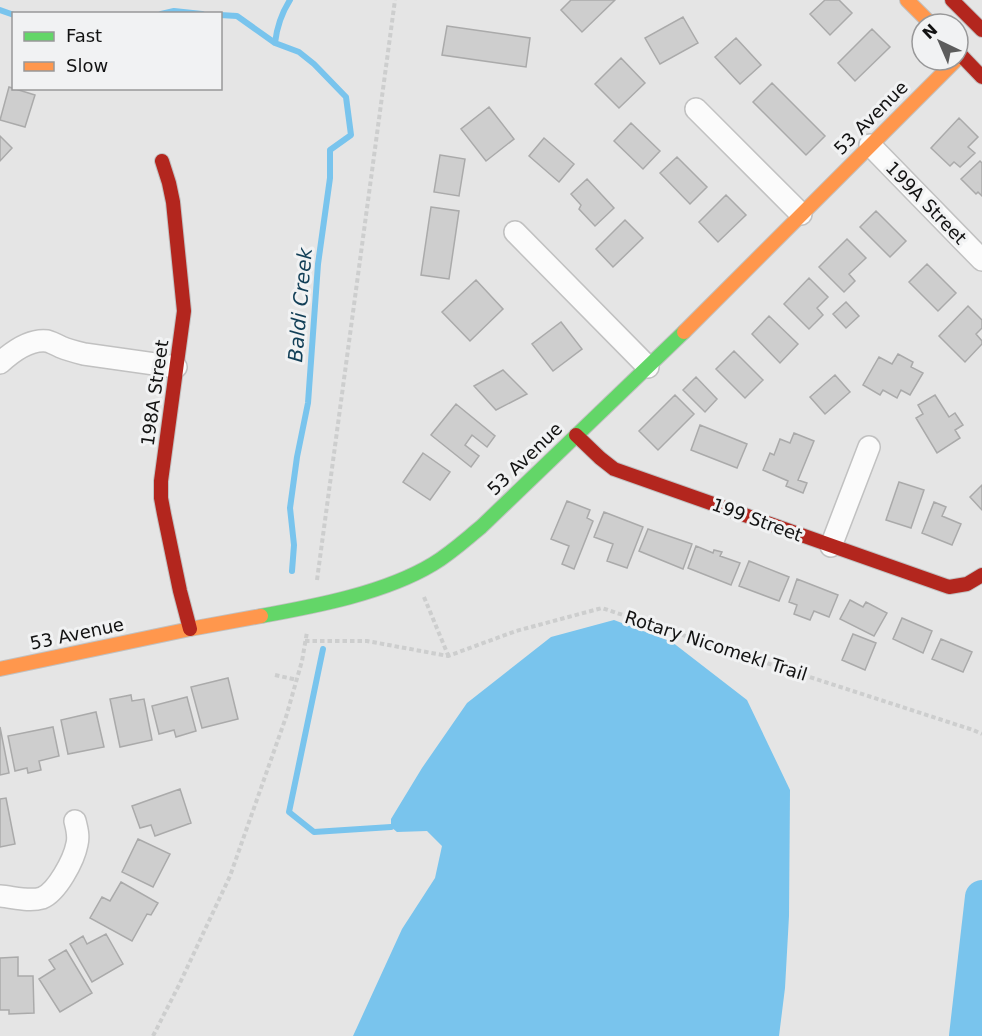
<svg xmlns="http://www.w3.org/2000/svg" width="982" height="1036" viewBox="0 0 982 1036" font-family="'DejaVu Sans',sans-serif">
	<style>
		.water { fill: #79c4ed }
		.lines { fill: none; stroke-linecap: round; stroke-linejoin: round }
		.stream { stroke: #79c4ed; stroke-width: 6 }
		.river { stroke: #79c4ed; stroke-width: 34 }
		.building { fill: #cecece; stroke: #aaa; stroke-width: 1.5 }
		.street-casing { stroke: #c1c1c1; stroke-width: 24 }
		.fast-casing { stroke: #c1c1c1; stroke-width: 16 }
		.slow-casing { stroke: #c1c1c1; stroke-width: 16 }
		.jam-casing { stroke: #c1c1c1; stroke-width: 16 }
		.path { stroke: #cdcece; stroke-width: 4; stroke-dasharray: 4.5 3; stroke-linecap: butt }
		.street { stroke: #fbfbfb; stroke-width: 21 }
		.fast { stroke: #63d668; stroke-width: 14 }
		.slow { stroke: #ff974d; stroke-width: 14 }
		.jam { stroke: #b3261e; stroke-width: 14 }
		.labels { text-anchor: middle; stroke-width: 6; stroke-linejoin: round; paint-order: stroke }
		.street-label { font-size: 18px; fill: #121212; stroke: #f1f2f3 }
		.water-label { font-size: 20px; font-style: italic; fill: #123f57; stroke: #f1f2f3 }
	</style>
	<rect width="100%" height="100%" fill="#e5e5e5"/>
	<path class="water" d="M614,620l58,22 75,58 43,90 -1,126 -4,72 -6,48h-426l49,-107 33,-51 7,-32 -15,-15 -30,1 -6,-5v-8l31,-51 45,-65 84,-66z"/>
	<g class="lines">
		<path class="stream" d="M0,10l14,5
			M161,14l13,-3 28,3
			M220,15l17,1 38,27 24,9 15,12 32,33 5,38 -21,15v28l-12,86 -10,139 -11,54 -7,51 4,37 -2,26
			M275,43c2,-17 6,-29 15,-43
			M323,649l-34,163 25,20 77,-5"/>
		<path class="river" d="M966,1036l16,-139"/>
	</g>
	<path class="building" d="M571,0h44l-33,32 -21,-22z
		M825,0h14l13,13 -22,22 -20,-21z
		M683,17l15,26 -38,21 -15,-26z
		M447,26l83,12 -4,29 -84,-12z
		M872,29l18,18 -35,34 -17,-18z
		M736,38l25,27 -21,19 -25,-27z
		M621,58l24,25 -26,25 -24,-24z
		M772,83l53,53 -19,19 -53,-53z
		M9,87l26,8 -10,32 -25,-7z
		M489,107l25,32 -28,22 -25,-32z
		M959,118l19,19 -10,10 7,6 -15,14 -6,-5 -4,4 -19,-18z
		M631,123l29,28 -17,18 -29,-28z
		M0,136l12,12 -12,13z
		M544,138l30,26 -15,18 -30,-26z
		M440,155l25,4 -6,37 -25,-4z
		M677,157l30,30 -17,17 -30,-31z
		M980,161l2,2v33l-4,-4 -2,2 -15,-15z
		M587,179l27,29 -19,18 -16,-17 2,-4 -10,-11z
		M726,195l20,20 -28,27 -19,-20z
		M431,207l28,4 -10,68 -28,-4z
		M876,211l30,30 -16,16 -30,-30z
		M625,220l18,18 -30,29 -17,-18z
		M847,239l19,19 -17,16 6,7 -11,11 -25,-25z
		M927,264l29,29 -18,18 -29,-29z
		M809,278l19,19 -11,11 6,7 -14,14 -25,-25z
		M476,280l27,29 -33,32 -28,-29z
		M846,302l13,14 -13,12 -13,-14z
		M968,306l14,14v8l-6,6 6,7v3l-17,18 -26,-26z
		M769,316l29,28 -18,19 -28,-29z
		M561,322l21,27 -29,22 -21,-27z
		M734,351l29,29 -18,18 -29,-29z
		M898,354l15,8 -2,5 12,6 -13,22 -9,-5 -4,8 -14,-8 -3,5 -17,-10 16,-28 13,7z
		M503,370l24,24 -31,16 -22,-24z
		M835,375l15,17 -25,22 -15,-17z
		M696,377l21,22 -12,13 -22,-22z
		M675,395l19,19 -36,36 -19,-19z
		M935,395l14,22 6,-4 8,12 -8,5 5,8 -23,15 -21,-35 7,-4 -5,-9z
		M456,404l39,32 -8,11 -15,-12 -7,10 14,11 -8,11 -40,-32z
		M700,425l47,19 -10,24 -46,-18z
		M794,433l20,8 -16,39 9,3 -4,10 -17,-7 2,-5 -25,-11 7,-17 4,2 6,-16 10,4z
		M423,453l27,19 -20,28 -27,-18z
		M899,482l25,8 -13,38 -25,-8z
		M982,485v25l-12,-13z
		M567,501l23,9 -3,8 6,3 -19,48 -12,-5 7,-18 -18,-7z
		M934,502l12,5 -4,9 19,8 -9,21 -30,-12z
		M604,512l39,15 -16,41 -20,-7 6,-17 -19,-7z
		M648,529l44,15 -9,25 -44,-18z
		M696,546l17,7 1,-3 8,2 -2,4 20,7 -9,22 -43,-17z
		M749,561l40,16 -10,24 -40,-15z
		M797,579l41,16 -9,22 -15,-6 -4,9 -16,-6 3,-9 -8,-3z
		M850,600l13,7 3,-5 21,11 -13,23 -34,-17z
		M902,618l30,13 -9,22 -30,-14z
		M853,634l23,9 -11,27 -23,-10z
		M941,639l31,13 -9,20 -31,-13z
		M228,678l10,41 -36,9 -11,-41z
		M131,695l1,6 12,-2 8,41 -32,7 -10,-48z
		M187,697l9,34 -20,6 -2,-7 -15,4 -7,-28z
		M96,712l8,35 -36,7 -7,-34z
		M0,727l9,46 -9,2z
		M53,727l6,29 -20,5 2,9 -13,3 -1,-5 -12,3 -7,-35z
		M180,789l11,34 -36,13 -4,-11 -11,3 -8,-22z
		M6,798l9,46 -15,3v-48z
		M138,839l32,15 -17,33 -31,-15z
		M121,882l37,21 -7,12 -4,-1 -15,27 -42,-23 12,-21 8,4z
		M106,934l17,30 -31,18 -22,-38 13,-8 4,8z
		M66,950l26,43 -32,19 -21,-33 16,-10 -6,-9z
		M18,957v19h15l1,37 -25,1v-4h-9v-52z"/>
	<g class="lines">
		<g class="street-casing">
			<path id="street" d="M696,109l105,105
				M870,145l112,115
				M515,232l133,135
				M0,363c12,-11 30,-24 47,-22 4,1 10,4 14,6 7,3 15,5 23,7l92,13
				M831,546l38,-99
				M0,896c13,1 29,6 42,2 15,-6 32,-38 35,-54 2,-8 0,-15 -2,-23"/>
		</g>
		<g class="fast-casing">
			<path id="fast" d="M261,616c55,-10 124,-23 172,-52 18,-11 32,-24 48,-37l203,-195"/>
		</g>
		<g class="slow-casing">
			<path id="slow" d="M907,0l24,24
				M684,332l272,-272
				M0,669l190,-40 71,-13"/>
		</g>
		<g class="jam-casing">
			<path id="jam" d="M952,0l30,30
				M958,52l24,25
				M162,161l7,22 4,19 11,109 -23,170v17l3,16 16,77 10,38
				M576,435l24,23 14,11 335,118 18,-3 15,-9"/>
		</g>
		<path class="path" d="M317,580l78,-580
			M424,597l24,58
			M305,641h62l81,15 68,-25 86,-23 149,50 222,72 9,4
			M275,675l22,5
			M153,1036l26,-51 51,-109 56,-159 16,-56 5,-29"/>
		<use href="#street" class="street"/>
		<use href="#fast" class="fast"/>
		<use href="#slow" class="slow"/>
		<use href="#jam" class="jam"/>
	</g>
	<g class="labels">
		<g class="street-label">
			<text transform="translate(871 118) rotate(-45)" y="6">53 Avenue</text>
			<text transform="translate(926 203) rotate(46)" y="6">199A Street</text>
			<text transform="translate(155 393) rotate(-82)" y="6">198A Street</text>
			<text transform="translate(525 459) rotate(-44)" y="6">53 Avenue</text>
			<text transform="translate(757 520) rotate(20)" y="6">199 Street</text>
			<text transform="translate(77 634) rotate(-12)" y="6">53 Avenue</text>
			<text transform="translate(716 646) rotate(18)" y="6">Rotary Nicomekl Trail</text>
		</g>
		<g class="water-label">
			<text transform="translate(300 305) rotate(-85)" y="7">Baldi Creek</text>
		</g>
	</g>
	<rect x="12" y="12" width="210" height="78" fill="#f1f2f3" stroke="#989899" stroke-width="1.5"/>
	<rect x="24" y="32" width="30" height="9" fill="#63d668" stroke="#989899" stroke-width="1.5"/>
	<text x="66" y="42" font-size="18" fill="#121212">Fast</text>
	<rect x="24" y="62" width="30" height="9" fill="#ff974d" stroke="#989899" stroke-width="1.5"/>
	<text x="66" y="72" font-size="18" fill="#121212">Slow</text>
	<g transform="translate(940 42) rotate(316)"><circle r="28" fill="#f1f2f3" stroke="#989899" stroke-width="1.5"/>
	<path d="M0-4.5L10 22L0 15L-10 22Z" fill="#5c5c5c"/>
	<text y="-9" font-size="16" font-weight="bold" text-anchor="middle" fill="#121212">N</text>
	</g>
</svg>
